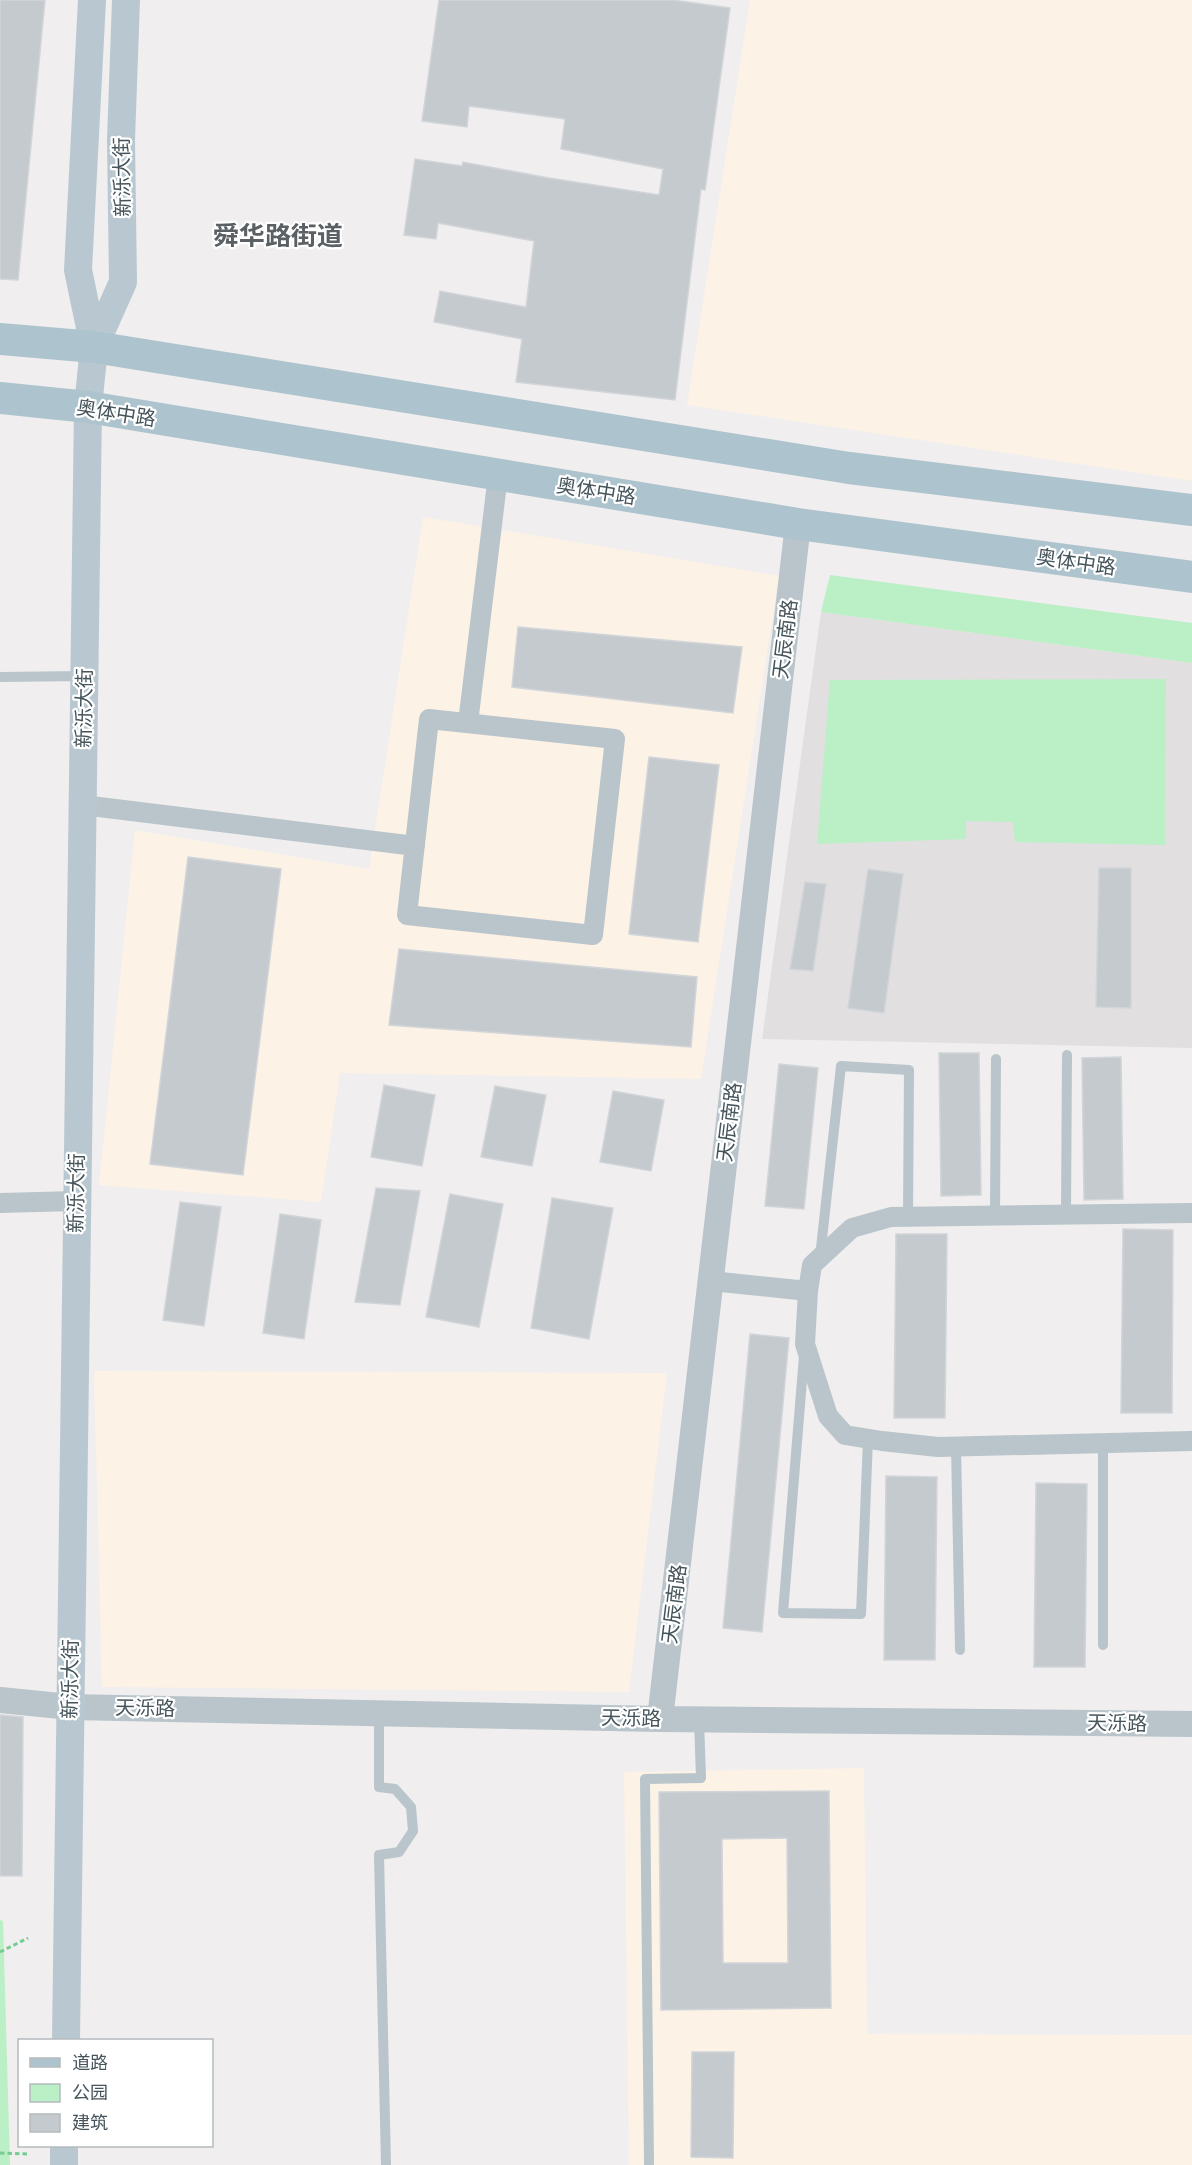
<svg xmlns="http://www.w3.org/2000/svg" width="1192" height="2165" viewBox="0 0 1192 2165" font-family="'Golos Text','Noto Sans SC',sans-serif">
	<style>
		.commercial { fill: #fcf2e6 }
		.education { fill: #e1dfe0 }
		.green { fill: #bbefc6 }
		.building { fill: #c4cace; stroke: #d1d5d9; stroke-width: 1.5; fill-rule: evenodd }
		.lines { fill: none; stroke-linecap: round; stroke-linejoin: round }
		.path { stroke: #73cd90; stroke-width: 3; stroke-dasharray: 4.5 3; stroke-linecap: butt }
		.service { stroke: #b9c5cb; stroke-width: 10 }
		.minor { stroke: #b9c5cb; stroke-width: 20 }
		.tertiary { stroke: #b9c5cb; stroke-width: 26 }
		.secondary { stroke: #b9c8d0; stroke-width: 28 }
		.primary { stroke: #adc3cd; stroke-width: 32 }
		.labels { text-anchor: middle; stroke-width: 4.5; stroke-linejoin: round; paint-order: stroke }
		.street-label { font-size: 20px; fill: #46555b; stroke: #fff }
		.district-label { font-size: 26px; font-weight: bold; fill: #5a6063; stroke: #fff }
	</style>
	<rect width="100%" height="100%" fill="#f0eeee"/>
	<path class="commercial" d="M750,0h442v481l-505,-76z
		M423,517l356,59 -78,503 -361,-6 -19,129 -222,-17 36,-355 234,39z
		M94,1371l573,2 -38,319 -527,-5z
		M864,1768l3,266 325,1v130h-563l-5,-393z"/>
	<path class="education" d="M821,612l371,51v385l-430,-9z"/>
	<path class="green" d="M830,575l362,48v40l-371,-51z
		M1166,679l-1,166 -150,-3 -2,-20 -47,-1v18l-149,5 13,-164z
		M0,1920l3,1 7,244h-10z"/>
	<path class="building" d="M0,0h45l-27,280 -18,-1z
		M439,0h234l57,8 -25,182 -4,-1 -26,211 -159,-18 6,-43 -88,-17 6,-31 86,16 8,-66 -96,-18 -2,16 -32,-4 11,-76 47,7 1,-4 86,16 110,17 4,-26 -102,-20 4,-30 -96,-13 -2,21 -45,-6z
		M518,627l224,20 -9,66 -221,-26z
		M649,757l70,8 -21,177 -69,-8z
		M188,857l93,12 -38,306 -93,-11z
		M1099,868h32v140l-35,-1z
		M868,869l35,5 -19,139 -36,-5z
		M805,882l21,2 -13,87 -23,-2z
		M399,949l298,28 -6,70 -302,-22z
		M939,1053h40l2,142 -40,1z
		M1121,1057l2,142 -39,1 -2,-142z
		M779,1064l39,4 -14,141 -39,-3z
		M384,1085l51,10 -13,71 -51,-9z
		M495,1086l51,9 -14,71 -51,-9z
		M613,1091l51,9 -13,71 -51,-9z
		M376,1188l44,3 -20,114 -45,-3z
		M450,1194l53,10 -24,123 -53,-10z
		M552,1198l61,10 -24,131 -58,-11z
		M180,1202l41,5 -17,119 -41,-6z
		M280,1214l41,6 -17,119 -41,-6z
		M1123,1229l50,1 -1,183h-51z
		M896,1234h51l-2,184h-51z
		M750,1334l39,4 -27,294 -39,-4z
		M886,1476l51,1 -2,183h-51z
		M1036,1483l51,1 -2,183h-51z
		M0,1715l23,2 -1,159h-22z
		M829,1791l2,217 -170,2 -2,-218zM787,1838l1,125h-65l-1,-124z
		M692,2052h42l-1,106 -42,-1z"/>
	<g class="lines">
		<path class="path" d="M0,1952l28,-14
			M0,2153l27,1"/>
		<path class="service" d="M0,677l84,-1
			M1066,1214l1,-159
			M995,1215l1,-156
			M820,1257l21,-191 68,4 -1,147
			M804,1356l-21,257 78,1 7,-175
			M956,1446l4,204
			M1103,1645v-202
			M379,1713v74l16,2 16,18 2,24 -14,21 -20,3 7,310
			M649,2165l-4,-386 56,-1 -2,-58"/>
		<path class="minor" d="M429,719l186,20 -22,196 -186,-20z
			M468,723l30,-248
			M83,805l332,41
			M0,1203l76,-2
			M1192,1213l-301,4 -39,11 -40,37 -4,26 -3,53 23,72 17,19 37,6 56,6 254,-6
			M711,1281l97,10"/>
		<path class="tertiary" d="M0,1700l70,7 590,12 532,5
			M660,1719l138,-1195"/>
		<path class="secondary" d="M94,347l29,-65 -2,-142 5,-140
			M66,2040c6,-544 14,-1088 22,-1633l6,-60 -16,-77 14,-270
			M64,2165v-19"/>
		<path class="primary" d="M0,339l94,8 755,121 343,42
			M0,398l88,9 710,117 394,53"/>
	</g>
	<g class="labels">
		<g class="street-label">
			<text transform="translate(122 177) rotate(-91)" y="7">新泺大街</text>
			<text transform="translate(116 413) rotate(9)" y="7">奥体中路</text>
			<text transform="translate(596 491) rotate(9)" y="7">奥体中路</text>
			<text transform="translate(1076 562) rotate(8)" y="7">奥体中路</text>
			<text transform="translate(785 639) rotate(-83)" y="7">天辰南路</text>
			<text transform="translate(84 708) rotate(-89)" y="7">新泺大街</text>
			<text transform="translate(729 1122) rotate(-83)" y="7">天辰南路</text>
			<text transform="translate(76 1193) rotate(-89)" y="7">新泺大街</text>
			<text transform="translate(674 1604) rotate(-83)" y="7">天辰南路</text>
			<text transform="translate(70 1679) rotate(-89)" y="7">新泺大街</text>
			<text transform="translate(145 1708) rotate(1)" y="7">天泺路</text>
			<text transform="translate(631 1718) rotate(1)" y="7">天泺路</text>
			<text transform="translate(1117 1723) rotate(1)" y="7">天泺路</text>
		</g>
		<g class="district-label">
			<text x="278" y="245">舜华路街道</text>
		</g>
	</g>
	<rect x="18" y="2039" width="195" height="108" fill="#ffffff" stroke="#b5bbbd" stroke-width="1.5"/>
	<rect x="30" y="2058" width="30" height="9" fill="#adc3cd" stroke="#b5bbbd" stroke-width="1.5"/>
	<text x="72" y="2069" font-size="18" fill="#46555b">道路</text>
	<rect x="30" y="2084" width="30" height="18" fill="#bbefc6" stroke="#b5bbbd" stroke-width="1.5"/>
	<text x="72" y="2099" font-size="18" fill="#46555b">公园</text>
	<rect x="30" y="2114" width="30" height="18" fill="#c4cace" stroke="#b5bbbd" stroke-width="1.5"/>
	<text x="72" y="2129" font-size="18" fill="#46555b">建筑</text>
</svg>
